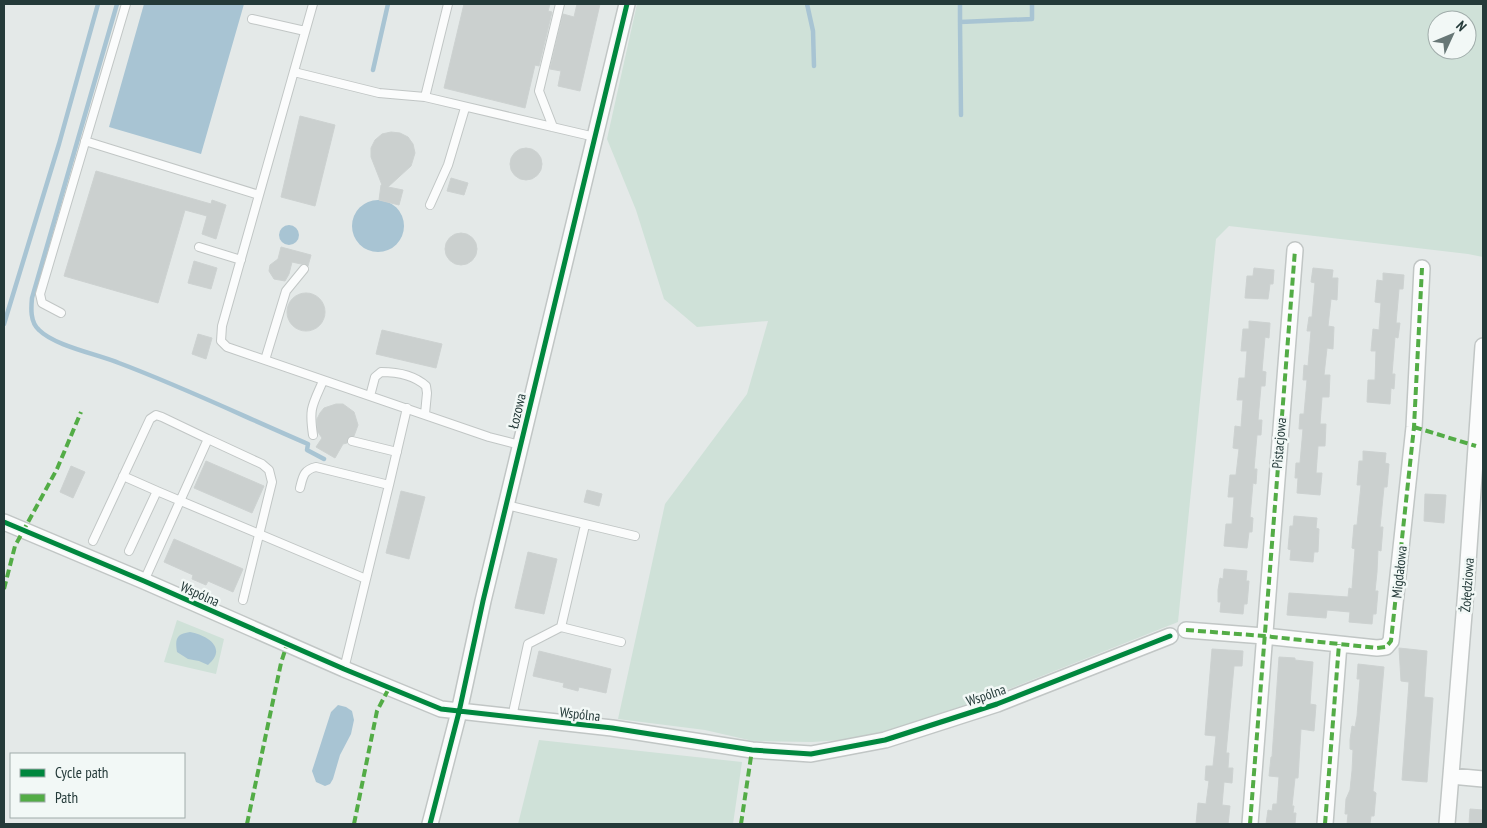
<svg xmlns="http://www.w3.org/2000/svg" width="1487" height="828" viewBox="0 0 1487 828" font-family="'PT Sans Narrow',sans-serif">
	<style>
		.green { fill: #cfe1d8; fill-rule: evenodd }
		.water { fill: #a8c4d3 }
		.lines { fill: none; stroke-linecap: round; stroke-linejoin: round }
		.stream { stroke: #a8c4d3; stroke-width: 4.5 }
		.building { fill: #cbd0cf; stroke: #cdd2d1 }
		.service-casing { stroke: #c1c6c5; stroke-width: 10 }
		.minor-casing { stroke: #c1c6c5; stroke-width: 18 }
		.service { stroke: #fbfcfc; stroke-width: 8 }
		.minor { stroke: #fbfcfc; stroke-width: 15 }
		.quiet { stroke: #53ac46; stroke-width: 4; stroke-dasharray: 8 4; stroke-linecap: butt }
		.cycleway-casing { stroke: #f2f8f6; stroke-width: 8 }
		.cycleway { stroke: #00873e; stroke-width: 5 }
		.labels { text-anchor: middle; stroke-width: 5; stroke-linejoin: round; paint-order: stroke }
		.street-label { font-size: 14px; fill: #243a39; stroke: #f2f8f6 }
	</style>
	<rect width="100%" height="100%" fill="#e4e9e8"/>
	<path class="green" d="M637,4h846v253l-15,-3 -239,-28 -13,13 -38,383 -184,73 -98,34 -54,11 -30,2 -59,-1 -48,-11 -87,-11 47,-215 82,-110 21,-73 -71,6 -33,-28 -28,-89 -29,-71zM1437,20h30v30h-30z
		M177,620l47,19 -8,35 -52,-12z
		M539,740l203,22 -9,62h-215z"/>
	<path class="water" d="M144,4h100l-43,150 -92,-27z
		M352 226a26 26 0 1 1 52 0a26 26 0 1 1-52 0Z
		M279 235a10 10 0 1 1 20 0a10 10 0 1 1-20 0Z
		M190,632c17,3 38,16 18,33l-9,-4 -11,-2 -11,-7c-2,-13 -1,-18 13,-20z
		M338,705l8,2 6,4 2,9 -3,14 -11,21 -7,24 -3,5 -5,2 -9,-4 -4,-11 19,-59z"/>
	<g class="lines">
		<path class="stream" d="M117,4l-85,294c-1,10 -2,24 7,32 16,16 58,24 80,33 64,24 126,54 189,81l-1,6 17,9
			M807,4l6,27 1,35
			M960,22v-18
			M373,70l15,-66
			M961,115l-1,-93 72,-3v-15
			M4,324l55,-180 39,-140"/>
	</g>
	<path class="building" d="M464,4h86l-2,7 4,1 -13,54 -4,-1 -10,43 -81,-20z
		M577,4h23l-20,87 -22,-5 3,-15 -11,-2 13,-55 11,3z
		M300,116l35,9 -20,81 -34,-9z
		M391,132l9,1 8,4 5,7 2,9 -4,13 -23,21 15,3 -4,15 -20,-5 2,-15h1l-11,-28v-9l4,-8 7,-6z
		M510 164a16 16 0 1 1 32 0a16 16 0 1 1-32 0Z
		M96,171l115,33 1,-4 14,5 -10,34 -14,-5 5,-18 -22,-6 -27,93 -94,-27z
		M451,178l17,5 -4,12 -17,-4z
		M445 249a16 16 0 1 1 32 0a16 16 0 1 1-32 0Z
		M281,247l30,8 -3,11 -3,-2h-4l-9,-2 -3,12 -4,7 -11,-2 -5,-8 1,-6 8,-6z
		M194,261l23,7 -6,21 -23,-6z
		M1254,268l20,2 -1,14h-3l-2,15 -23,-1 2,-22h6z
		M1313,268l20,2 -1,8h6l-1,22 -6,-1 -3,27 6,1 -1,22 -6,-1 -3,27h6l-1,22h-7l-2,27h6l-1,22h-7l-2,27h6l-2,22 -23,-2 1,-15h-3l1,-15h4l3,-34h-4l1,-15h4l3,-34h-4l1,-15 4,1 3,-35h-4l2,-14h3l3,-34 -4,-1z
		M1383,273l21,2 -1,14h-4l-3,34h4l-2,15 -3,-1 -3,37h3l-1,15 -3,-1 -1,16 -23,-2 1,-22h7l1,-29h-5l2,-22 6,1 2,-27 -6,-1 2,-22 6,1z
		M287 312a19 19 0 1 1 38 0a19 19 0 1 1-38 0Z
		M1249,321l21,2 -1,15 -4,-1 -3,34 4,1 -1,14h-4l-3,34h4l-1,15h-4l-3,34h3l-1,15 -3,-1 -3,34 3,1 -1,14h-3l-2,16 -23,-2 2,-22h6l2,-27h-6l2,-22h6l3,-26 -6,-1 2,-22 6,1 2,-27h-6l2,-22h6l2,-27h-6l2,-22h6z
		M382,330l60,14 -6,24 -60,-14z
		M198,334l14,4 -6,21 -14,-5z
		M336,404h7l11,8 4,13 -4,11 -6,2 -1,5 -4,1 -8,14 -19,-11 6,-9 -4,-6 -1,-7v-6l3,-6 4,-5z
		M1363,451l23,2 -1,10 4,1 -2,23h-3l-4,40h3l-2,24 -3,-1 -1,22 -2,19h3l-2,23h-3l-1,10 -23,-2 1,-10 -23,-2 -1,8 -39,-3 2,-22 59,4 1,-9 3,1 3,-40 -3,-1 2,-23h3l4,-40h-4l2,-24h4z
		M206,461l58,25 -12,27 -58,-25z
		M71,466l14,6 -12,26 -13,-6z
		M587,490l15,4 -3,12 -15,-4z
		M401,491l24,6 -16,62 -23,-6z
		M1425,494l21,1 -2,28 -20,-2z
		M1294,516l23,2 -1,10 3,1 -1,23h-4l-1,10 -23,-2 1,-10 -3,-1 2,-23h3z
		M174,539l69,30 -10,23 -25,-11 -2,4 -14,-6 1,-4 -29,-13z
		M528,552l29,7 -13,55 -29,-6z
		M1224,569l23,2 -1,10h3l-1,12 -1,11h-3l-1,10 -23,-2 1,-10h-3v-12l2,-12 3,1z
		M1399,648l28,3 -3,46 9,1 -6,84 -25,-2 7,-98 -8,-1z
		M1212,649l31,2 -1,15h-8l-8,87h3l-1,15h5l-1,15 -8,-1 -2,23 8,1 -2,18h-32l2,-21 8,1 3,-23 -4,-1 1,-14h7l3,-30 -11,-1z
		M539,651l72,18 -5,24 -27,-6 -1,4 -15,-4 1,-4 -31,-7z
		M1279,657l16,1v2l18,2 -3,42 6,1 -2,26 -13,-2 -3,49h-3l-3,28h2l-1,7h3l-1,11h-29l2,-14 4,1 1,-7h4l2,-27 -10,-1 2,-19h1z
		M1358,664l26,3 -11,124 3,2 -2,23h-3l-1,8h-23l1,-10h-3l1,-15 4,-9 2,-19 1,-21 -3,-1v-9l2,-14 3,1 2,-11 3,-37h-3z
		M1470,809l13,1v14h-14z"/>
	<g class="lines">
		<g class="service-casing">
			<path id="service" d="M313,4l-91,322 -1,15 6,6 262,90 31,8
				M252,19l53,12
				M294,72l85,21 46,4 170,40
				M425,97l23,-93
				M553,127l-14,-36 21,-87
				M85,141l174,54
				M430,205l18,-40 17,-57
				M199,247l42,13
				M61,313l-19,-10 -2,-9 86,-290
				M265,360l21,-69 18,-22
				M370,396l5,-19 6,-5c16,0 33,3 45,14l1,7 -2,21
				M313,435c-4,-27 -1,-29 10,-54
				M208,439l54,25 7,6 3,12 -29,118
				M352,441l45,11
				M123,476l34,15
				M389,485l18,-77
				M300,488c3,-11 3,-18 16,-21l73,18 -45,184
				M506,505l129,31
				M93,541l57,-122 6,-4 6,2 46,22 -64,142
				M129,551l28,-60 209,88
				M561,627l60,15
				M512,717l16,-73 33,-17 24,-102"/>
		</g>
		<g class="minor-casing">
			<path id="minor" d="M4,522l140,59 200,88 97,40 171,19 140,22 59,4 74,-14 112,-36 173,-68
				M1186,630l78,6 113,12 9,-1 5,-6 23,-214 8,-159
				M1451,776l32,3
				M430,824l29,-112 24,-111 144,-597
				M1250,824l45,-574
				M1325,824l14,-180
				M1447,824l20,-247 16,-231"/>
		</g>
		<use href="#service" class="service"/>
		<use href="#minor" class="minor"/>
		<path class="quiet" d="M1414,427l62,19
			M4,589l11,-43 42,-77 24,-57
			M1186,630l78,6 113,12 9,-1 5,-6 23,-214 8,-159
			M247,824l34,-161 6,-19
			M354,824l23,-113 12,-23
			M741,824l11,-74
			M1250,824l45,-574
			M1325,824l14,-180"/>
		<g class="cycleway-casing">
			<path id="cycleway" d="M4,522l140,59 200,88 97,40 171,19 140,22 59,4 74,-14 112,-36 173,-68
				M430,824l29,-112 24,-111 144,-597"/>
		</g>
		<use href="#cycleway" class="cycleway"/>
	</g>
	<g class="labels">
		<g class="street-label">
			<text transform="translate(517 411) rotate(-77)" y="5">Łozowa</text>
			<text transform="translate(1279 443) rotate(-85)" y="5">Pistacjowa</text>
			<text transform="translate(1399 572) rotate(-84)" y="5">Migdałowa</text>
			<text transform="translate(1467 585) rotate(-86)" y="5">Żołędziowa</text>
			<text transform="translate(200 594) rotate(24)" y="5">Wspólna</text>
			<text transform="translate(986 695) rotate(-19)" y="5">Wspólna</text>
			<text transform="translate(580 714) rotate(6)" y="5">Wspólna</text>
		</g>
	</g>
	<rect width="1487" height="828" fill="none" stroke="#243a39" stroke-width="10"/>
	<rect x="10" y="753" width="175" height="65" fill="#f2f8f6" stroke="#a0acaa"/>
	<rect x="20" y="769" width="25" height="8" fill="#00873e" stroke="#a0acaa"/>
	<text x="55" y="778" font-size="15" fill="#243a39">Cycle path</text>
	<rect x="20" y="794" width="25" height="8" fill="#53ac46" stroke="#a0acaa"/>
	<text x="55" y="803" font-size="15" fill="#243a39">Path</text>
	<g transform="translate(1452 35) rotate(46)"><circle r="24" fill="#f2f8f6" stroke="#a0acaa"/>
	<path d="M0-4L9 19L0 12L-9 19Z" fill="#677776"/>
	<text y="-8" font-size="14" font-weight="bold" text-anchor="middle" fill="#243a39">N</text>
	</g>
</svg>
